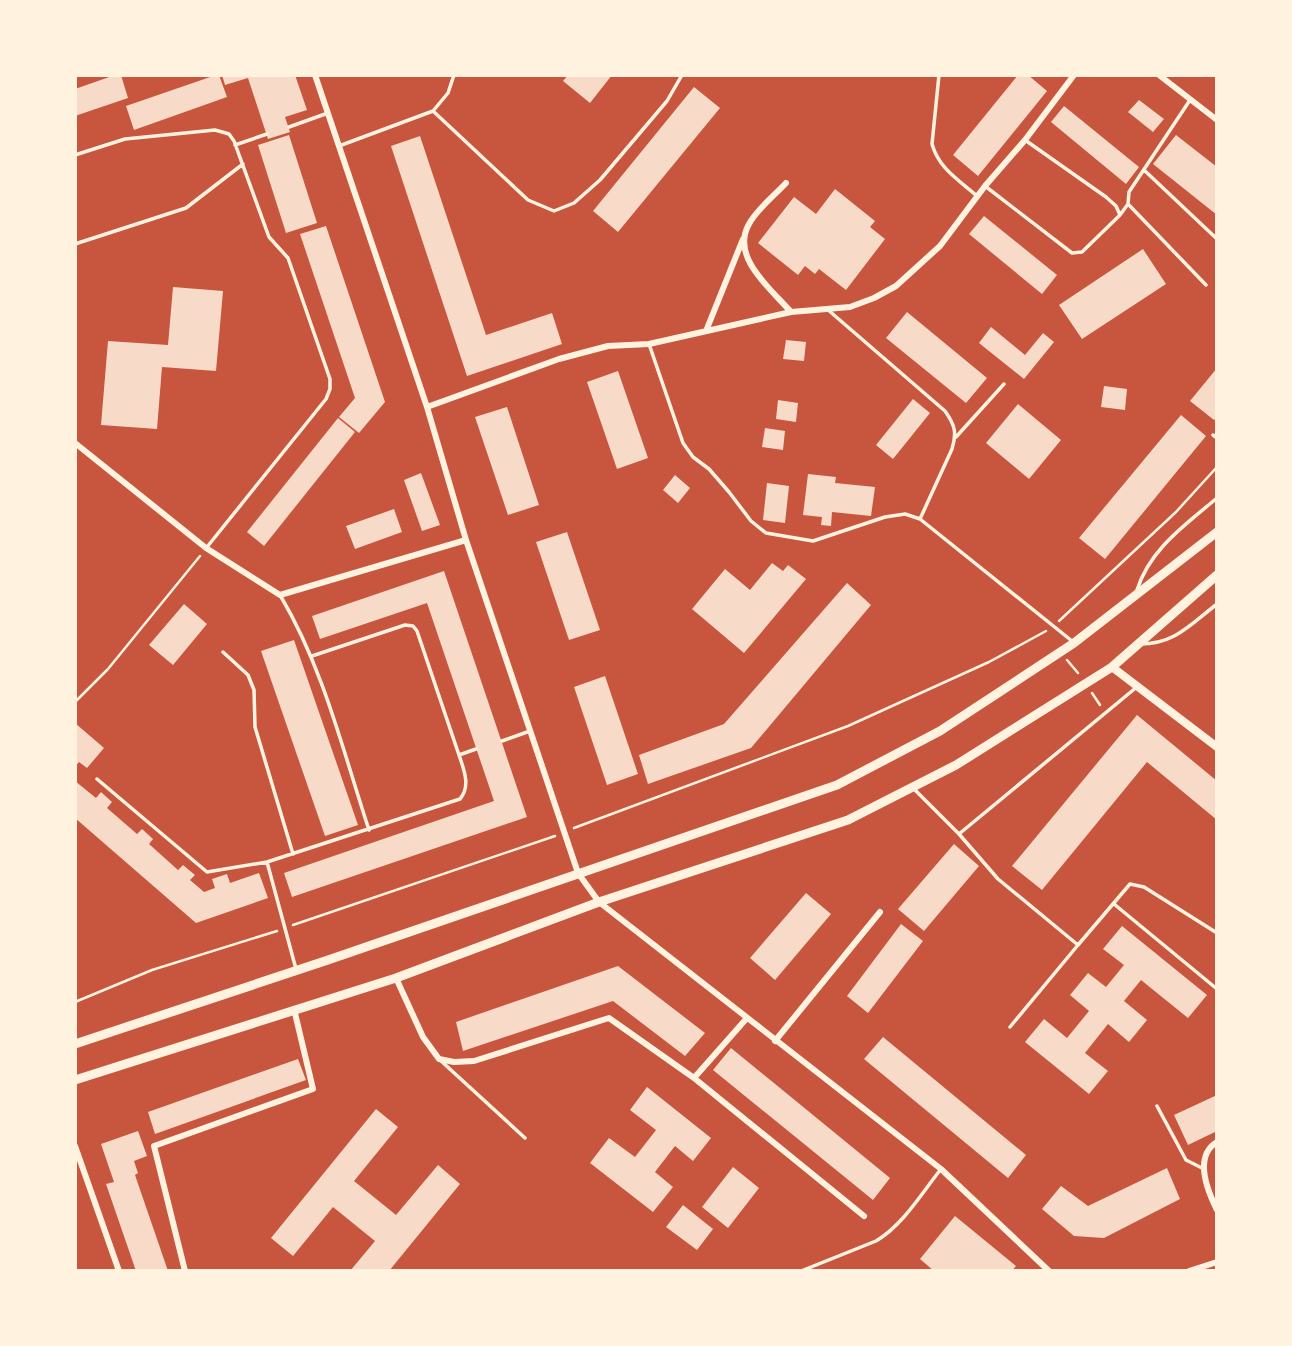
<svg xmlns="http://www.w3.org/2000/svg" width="1292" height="1346" viewBox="0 0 1292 1346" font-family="'PT Serif',serif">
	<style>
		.building { fill: #f7dbc8 }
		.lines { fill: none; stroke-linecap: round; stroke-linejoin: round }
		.path { stroke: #fff3e0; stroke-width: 2.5 }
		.service { stroke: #fff3e0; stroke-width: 3.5 }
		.minor { stroke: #fff3e0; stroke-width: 6 }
		.tertiary { stroke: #fff3e0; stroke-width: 8 }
		.secondary { stroke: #fff3e0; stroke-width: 9 }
	</style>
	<rect width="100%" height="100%" fill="#c8553d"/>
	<path class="building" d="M115,75h6l7,23 -53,18v-27z
		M216,75h3l8,22 -93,33 -8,-24z
		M222,75h73l12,35 -22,7 5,15 -22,7 -20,-61 -23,7z
		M568,75h44l-22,28 -27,-22z
		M1018,75h10l19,16 -69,85 -25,-21z
		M694,87l26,21 -102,124 -25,-21z
		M1139,100l25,19 -11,13 -25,-20z
		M1064,106l75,61 -13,17 -75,-62z
		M289,135l28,88 -31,10 -28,-88z
		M1176,135l41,32v48l-64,-51z
		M420,136l66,199 66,-22 10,31 -95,32 -76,-230z
		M835,189l40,32 -5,6 15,12 -39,51 -27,-21 -4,5 -10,-8 -7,9 -40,-32 36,-46 22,17z
		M984,216l73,59 -15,19 -73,-60z
		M326,226l59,176 -26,31 -20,-16 16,-19 -55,-164z
		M1143,249l23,35 -84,55 -23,-34z
		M173,287l50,4 -7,80 -54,-4 -5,62 -56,-4 7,-84 60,4z
		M907,312l80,66 -21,25 -80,-65z
		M991,327l34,28 18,-22 11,9 -30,37 -45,-36z
		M786,340l20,2 -2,19 -21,-2z
		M1217,368v49l-3,3 -24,-19z
		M618,371l30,87 -31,11 -30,-87z
		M1104,386l23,3 -2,21 -24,-3z
		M913,399l17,14 -37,46 -17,-14z
		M778,400l20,3 -2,19 -20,-3z
		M1018,404l43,36 -32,39 -43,-36z
		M507,407l32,98 -31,10 -33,-98z
		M1181,415l25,21 -101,123 -26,-21z
		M338,418l17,14 -91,114 -17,-14z
		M765,428l20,3 -2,19 -21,-3z
		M421,473l19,52 -18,6 -18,-51z
		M808,474l28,3 -1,6 40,4 -4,29 -39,-4 -1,14 -10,-1 1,-8 -19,-2z
		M675,475l15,13 -12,15 -15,-13z
		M767,483l22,3 -4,37 -22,-3z
		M394,509l8,23 -47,17 -9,-23z
		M567,532l33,98 -31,10 -33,-98z
		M772,563l11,8 5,-6 18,14 -62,74 -52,-44 33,-40 25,21z
		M444,571l83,246 -235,80 -8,-24 210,-72 -67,-198 -107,36 -8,-23z
		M847,583l24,22 -120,143 -103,36 -9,-29 85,-31z
		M184,604l23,20 -34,41 -24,-20z
		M294,640l64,185 -33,11 -64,-185z
		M605,676l33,98 -31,11 -33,-98z
		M1137,715l80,66v39l-70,-58 -105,128 -30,-24z
		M75,723l29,25 -17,20 -8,-6 -4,5z
		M75,781l21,17 5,-6 11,10 -5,6 30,26 5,-5 11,10 -4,5 29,26 5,-5 12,10 -5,5 14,12 11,-4 -3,-9 15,-5 3,9 29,-10 9,25 -72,25 -121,-105z
		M954,844l25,22 -55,65 -26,-22z
		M806,893l25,21 -56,66 -25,-22z
		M901,924l22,17 -55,72 -21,-17z
		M1122,926l85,69 -19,23 -47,-38 -17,21 23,19 -18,22 -21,-18 -23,29 23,18 -19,23 -64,-52 19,-23 23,19 22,-27 -19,-16 18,-22 18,14 18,-22 -21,-16z
		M618,966l87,67 -20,23 -72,-55 -150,50 -7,-29z
		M883,1037l143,118 -18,23 -144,-119z
		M731,1048l159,130 -17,22 -160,-130z
		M298,1059l8,21 -151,54 -7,-22z
		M647,1087l64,51 -18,23 -18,-15 -20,26 18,15 -20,25 -63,-49 19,-25 26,19 21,-27 -26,-20z
		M1217,1095v36l-29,14 -14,-30z
		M376,1109l22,18 -44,54 42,34 42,-50 22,19 -71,87h-39l25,-30 -42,-34 -40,49 -22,-18z
		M138,1131l9,25 -13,5 4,12 -3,2 33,96h-32l-30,-87 8,-2 -13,-38z
		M733,1167l26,21 -31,40 -26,-21z
		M1167,1168l13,31 -76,39 -30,-2 -32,-27 19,-23 27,20z
		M683,1205l30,24 -16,21 -31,-23z
		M955,1216l61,50 -4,5h-78l-14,-12z"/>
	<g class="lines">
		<path class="path" d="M1059,621l117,-109 41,-45
			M1067,660l11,13
			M1092,693l8,12
			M75,702l33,-33 92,-113
			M574,828l274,-102 141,-64 57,-31
			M293,925l262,-89
			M75,1002l77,-32 125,-39"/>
		<path class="service" d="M939,75l-7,69c7,25 27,36 45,52
			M1190,100l-61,92 -1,12 78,81
			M433,111l95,89 26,11 20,-8 26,-23 67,-79 15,-26
			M289,127l39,-14
			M235,145l32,-11
			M339,146l94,-35 15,-18 6,-18
			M75,155l50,-16 90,-9 14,4 5,7 35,96 19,21 42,121v10l-4,10 -119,148
			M1144,170l73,69
			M985,186l87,67 10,-1 38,-37 -4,-9 -10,-9 -81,-57
			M1120,215l8,-11
			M75,244l111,-36 57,-44
			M827,309l118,102c10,14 12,22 7,38l-32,70
			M649,344l34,99 10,14 16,12 20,23 22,29 15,12 47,8 72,-24 20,-3 15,5 152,122
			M1213,435l4,3
			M956,437l48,-53
			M1137,590c13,-41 48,-65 80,-92
			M280,595c43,72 63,156 89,235
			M1140,644c35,0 51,-20 77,-40
			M223,652l25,23 6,15 1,37 38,127
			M312,656l93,-31 8,1 4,5 42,124
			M502,741l28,-10
			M97,779l110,93 60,-10 193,-63c11,-13 4,-29 -1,-44l17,-6
			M914,789l45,45 39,45 80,66 52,-61 14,3 73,46
			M959,834l179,-148
			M267,862l29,107
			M1114,904l103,85
			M1010,1027l68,-82
			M440,1060l85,78
			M1157,1106l29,54 18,9
			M801,1271l75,-30c27,-16 45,-47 65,-72"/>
		<path class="minor" d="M315,75l112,332 39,133 112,333 21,29 342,267 108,102
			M1159,75l58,45
			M786,183c-12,13 -29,26 -37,41 -19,33 22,65 42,88
			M706,331l37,-92
			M427,407l132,-48 49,-13 41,-2 142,-32 59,-5 24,-9 22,-12 44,-40 45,-60 40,-46 49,-65
			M75,443l131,105 74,47 186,-55
			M396,978l27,59 16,22 15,3 20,-1 135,-43 85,60
			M747,1018l-53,60 170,138
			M775,1041l105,-129
			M1217,1142c-23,14 -10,48 0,68
			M75,1146l44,125
			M185,1271l-31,-125 159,-57 -19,-80
			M1189,1271l28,-9"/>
		<path class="tertiary" d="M1112,667l105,80"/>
		<path class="secondary" d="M75,1044l253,-84 509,-175 103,-54 134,-88 143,-111
			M75,1080l321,-102 203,-76 249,-82 108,-55 156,-98 105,-92"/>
	</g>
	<rect width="1292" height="1346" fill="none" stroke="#fff3e0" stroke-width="154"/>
</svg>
